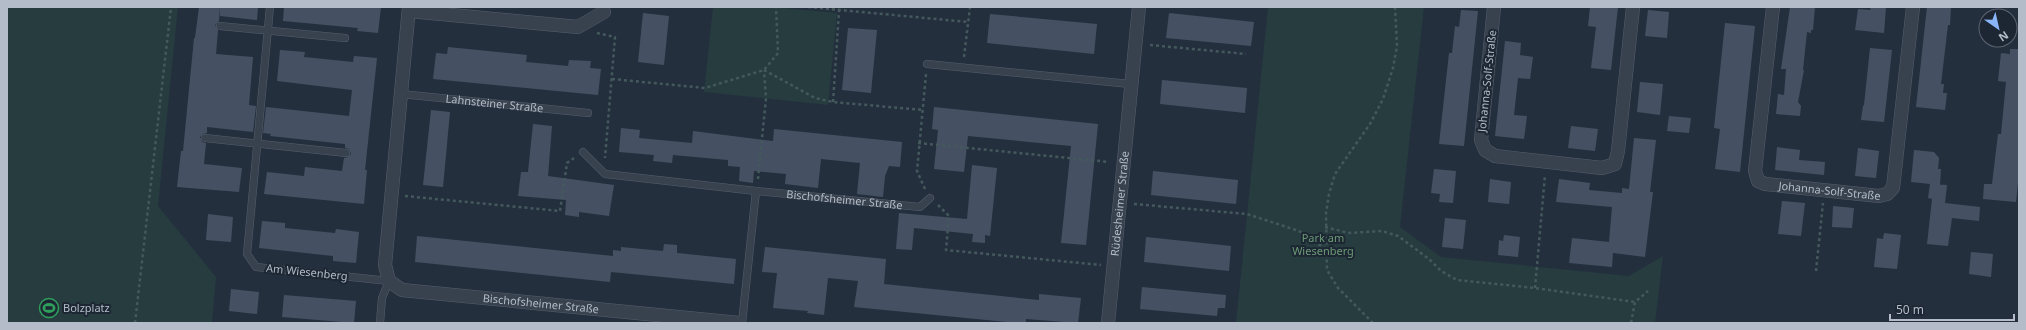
<svg xmlns="http://www.w3.org/2000/svg" width="2026" height="330" viewBox="0 0 2026 330" font-family="'Noto Sans',sans-serif">
	<style>
		.green { fill: #263c3f }
		.building { fill: #455162 }
		.lines { fill: none; stroke-linecap: round; stroke-linejoin: round }
		.service-casing { stroke: #565f6c; stroke-width: 8 }
		.minor-casing { stroke: #565f6c; stroke-width: 14 }
		.path { stroke: #44595c; stroke-width: 2.5; stroke-dasharray: 3 3; stroke-linecap: butt }
		.service { stroke: #38414e; stroke-width: 7 }
		.minor { stroke: #38414e; stroke-width: 13 }
		.labels { text-anchor: middle; stroke-width: 4; stroke-linejoin: round; paint-order: stroke }
		.street-label { font-size: 11px; fill: #b4bcc9; stroke: #1d2633 }
		.park-label { font-size: 11px; fill: #6b9a76; stroke: #1d2633 }
		.poi-label { font-size: 11px; fill: #b4bcc9; stroke: #1d2633; text-anchor: start }
	</style>
	<rect width="100%" height="100%" fill="#242f3e"/>
	<path class="green" d="M7,7h171l-20,199 58,71 -4,46h-205z
		M713,7h60l64,6 -9,92 -124,-13z
		M1268,7h156l-24,220 41,30 188,19 34,-20 -8,67h-419z"/>
	<path class="building" d="M199,7h21l-1,14 -4,4 3,5 -2,24 37,3 -4,48 7,1 -3,26 -46,-5v6l-4,1 -3,3 2,5 4,1 -2,21 38,4 -3,24 -62,-5 4,-36h2l11,-113h1z
		M220,7h38l-1,13 -37,-4z
		M284,7h97l-3,26 -21,-2 1,-3 -75,-7z
		M1590,7h28l-7,63 -20,-2 5,-41 -8,-1z
		M1790,7h25l-2,23h-2v3l-4,-1 -4,38h1l-6,32 3,4 -1,10 -24,-2 2,-20 6,1 2,-26h-5z
		M1871,7h15l-2,26 -29,-3 3,-21 12,1z
		M1927,7h24l-1,18h-2l-7,59h3l-1,9h4l-2,17 -29,-3z
		M1461,10l17,1 -14,135 -25,-2 10,-91h3l3,-27 4,1z
		M1648,10l21,2 -2,26 -22,-2z
		M643,13l26,3 -5,49 -26,-3z
		M1169,13l85,9 -3,24 -85,-8z
		M990,14l107,10 -3,30 -107,-11z
		M1725,23l30,3 -15,146 -25,-3 5,-40 -6,-1z
		M848,28l29,2 -6,63 -29,-3z
		M1505,41l16,2 -1,12 13,2 -3,22 -12,-1 -4,37 13,1 -3,23 -29,-3z
		M448,47l79,8 -1,7 32,3 10,1 1,-6 22,1 -1,7 11,1 -3,26 -165,-16 3,-26 11,1z
		M1870,48l22,2 -8,72 -23,-2 2,-14 1,-1z
		M2010,49h9v124l-3,29 -33,-3 1,-15h8l6,-50h3l5,-52 -8,-1 3,-28 9,1z
		M280,50l25,2 -1,5 49,5 1,-6 23,2 -12,112h2l-3,34 -100,-10 3,-22 37,4 1,-9 37,4 2,-13 4,-1 3,-3 -2,-5 -4,-1v-4l-75,-8 1,-2 -8,-1 3,-26 83,9 3,-26 -75,-9z
		M1162,80l85,8 -2,25 -85,-9z
		M1640,82l23,2 -3,31 -23,-3z
		M934,107l164,17 -12,121 -25,-2 10,-97 -103,-10 -4,36 -30,-3 4,-39 -6,-1z
		M431,110l19,2 -7,75 -20,-2z
		M1669,116l22,2 -2,15 -22,-2z
		M533,124l19,2 -4,50 66,9 -5,31 -30,-4v5l-14,-2 1,-15 -48,-4 3,-24h7z
		M1571,126l27,3 -3,22 -27,-3z
		M621,128l19,2 -1,8 53,5 1,-12 80,10 1,-12 128,13 -2,25 -11,-1 -4,10 -2,21 -26,-3 3,-31 -39,-4 -3,29 -33,-4 1,-10 -32,-3 -1,12 -14,-2 1,-14 -12,-1v-6l-55,-5 -1,8 -19,-2 1,-6 -35,-3z
		M1634,138l22,2 -6,52h3l-8,65 -32,-4 -1,14 -43,-4 3,-25 37,4 3,-35 -56,-5 3,-23 31,4 -1,7 33,3v-5l7,1z
		M1777,147l23,3 -1,10 26,2 -1,13 -49,-5z
		M1858,148l21,3 -3,27 -21,-2z
		M1914,150l20,2 5,6 -1,11h3l-1,16 -29,-3z
		M972,165l25,3 -7,68 -5,-1v8l-13,-1 1,-8 -59,-6 -2,22 -16,-1 3,-36 68,6z
		M1434,169l22,2 -3,32 -14,-1 1,-8 -9,-1z
		M1153,171l85,9 -2,24 -85,-9z
		M1490,179l21,3 -2,22 -21,-2z
		M1930,184l17,1 -2,18 35,4 -1,14 -27,-3 -4,28 -21,-2 5,-45 -4,-1z
		M1782,201l23,2 -4,33 -23,-2z
		M1833,206l21,2 -2,20 -20,-1z
		M208,214l25,3 -2,25 -25,-2z
		M1445,218l21,2 -3,29 -21,-2z
		M262,221l23,2v5l50,5 1,-4 23,3 -3,31 -23,-2v-5l-74,-8z
		M1884,233l17,2 -4,34 -23,-2 3,-29 6,1z
		M1504,235l16,2 -2,20 -20,-2 1,-15 4,1z
		M417,236l196,20v-6l8,1v-4l42,4 1,-7 13,1v8l59,6 -2,25 -123,-12 -1,10 -195,-20z
		M1146,237l85,9 -2,25 -85,-9z
		M765,247l121,12 -2,25 155,16v-6l42,4 -3,25 -52,-4v4h-9l-163,-16 4,-26 -30,-3 -4,37 -17,-2 1,-2 -35,-3 4,-35 -15,-1z
		M1971,252l22,2 -2,23 -22,-3z
		M1142,287l84,8 -1,13h-7l-1,8 -77,-7z
		M231,289l28,3 -2,22 -28,-3z
		M284,295l72,6 -2,22 -72,-6z"/>
	<g class="lines">
		<g class="service-casing">
			<g id="service">
				<path d="M270,7l-23,247 9,13 133,14 -7,17 -2,25"/>
				<path d="M220,26l125,12"/>
				<path d="M927,64l203,20"/>
				<path id="s1" d="M401,94l187,19"/>
				<path d="M205,138l141,15"/>
				<path id="s2" d="M583,152l22,22 151,17 164,16 10,-9"/>
				<path d="M742,323l14,-132"/>
			</g>
		</g>
		<g class="minor-casing">
			<g id="minor">
				<path id="s3" d="M409,7l-24,258 4,16 13,9 337,33"/>
				<path d="M1494,7l-13,133 4,10 10,6 107,12 13,-4 3,-13 15,-144"/>
				<path id="s4" d="M1773,7l-18,164 3,10 7,3 114,12 8,-2 6,-6 20,-181"/>
				<path d="M409,11l169,16 26,-15"/>
				<path id="s5" d="M1108,323l31,-316"/>
			</g>
		</g>
		<path class="path" d="M808,7l160,15
			M597,33l18,4 -10,121
			M1150,45l96,9
			M964,57l6,-50
			M764,70l51,28 18,4 90,8
			M612,79l93,9 59,-18 14,-17 -2,-46
			M833,102l6,-91
			M918,143l191,19
			M758,179l8,-81 -2,-27
			M925,189l-8,-18 9,-97
			M405,196l155,15 7,-48 7,-5
			M1134,204l113,10 52,17 20,14 6,1
			M938,205l11,11 -3,34 155,15
			M1325,227l24,6 33,-2 16,5 31,23 12,12 16,9 78,8 100,14
			M1816,271l7,-68
			M1535,288l10,-113
			M135,323l36,-316
			M1373,323l-35,-35 -11,-18 -1,-57 3,-19 6,-20 35,-50 13,-25 10,-31 4,-22 -2,-39
			M1631,323l4,-21 13,-11"/>
		<use href="#service" class="service"/>
		<use href="#minor" class="minor"/>
	</g>
	<defs>
		<g id="stadium-ring" transform="scale(1)"><circle r="9.5" fill="#1d2633" stroke="#2e9e5b" stroke-width="1.5"/><path d="M0-5a6.5 5 0 1 0 0 10a6.5 5 0 1 0 0-10ZM-3.5-1.8h7v3.6h-7Z" fill="#2e9e5b"/></g>
	</defs>
	<g fill-rule="evenodd">
		<use href="#stadium-ring" x="49" y="308"/>
	</g>
	<g class="labels">
		<g class="street-label">
			<text transform="translate(1487 81) rotate(-84)" y="4">Johanna-Solf-Straße</text>
			<text dy="4" stroke="none"><textPath href="#s1" startOffset="94">Lahnsteiner Straße</textPath></text>
			<text dy="4" stroke="none"><textPath href="#s4" startOffset="248">Johanna-Solf-Straße</textPath></text>
			<text dy="4" stroke="none"><textPath href="#s2" startOffset="272">Bischofsheimer Straße</textPath></text>
			<text dy="4" stroke="none"><textPath href="#s5" startOffset="120">Rüdesheimer Straße</textPath></text>
			<text transform="translate(307 272) rotate(6)" y="4">Am Wiesenberg</text>
			<text dy="4" stroke="none"><textPath href="#s3" startOffset="431">Bischofsheimer Straße</textPath></text>
		</g>
		<g class="park-label">
			<text x="1323" y="242">Park am<tspan x="1323" dy="13">Wiesenberg</tspan></text>
		</g>
		<g class="poi-label">
			<text x="63" y="312">Bolzplatz</text>
		</g>
	</g>
	<rect width="2026" height="330" fill="none" stroke="#b4bcc9" stroke-width="16"/>
	<g transform="translate(1998 28) rotate(146)"><circle r="19" fill="#1d2633" stroke="#59626f"/>
	<path d="M0-3L7 15L0 10L-7 15Z" fill="#8ab4f8"/>
	<text y="-6" font-size="11" font-weight="bold" text-anchor="middle" fill="#b4bcc9">N</text>
	</g>
	<path d="M1890 314v6h124v-6" fill="none" stroke="#b4bcc9" stroke-width="2"/>
	<text x="1896" y="314" font-size="12" fill="#b4bcc9" stroke="#1d2633" stroke-width="3" paint-order="stroke">50 m</text>
</svg>
